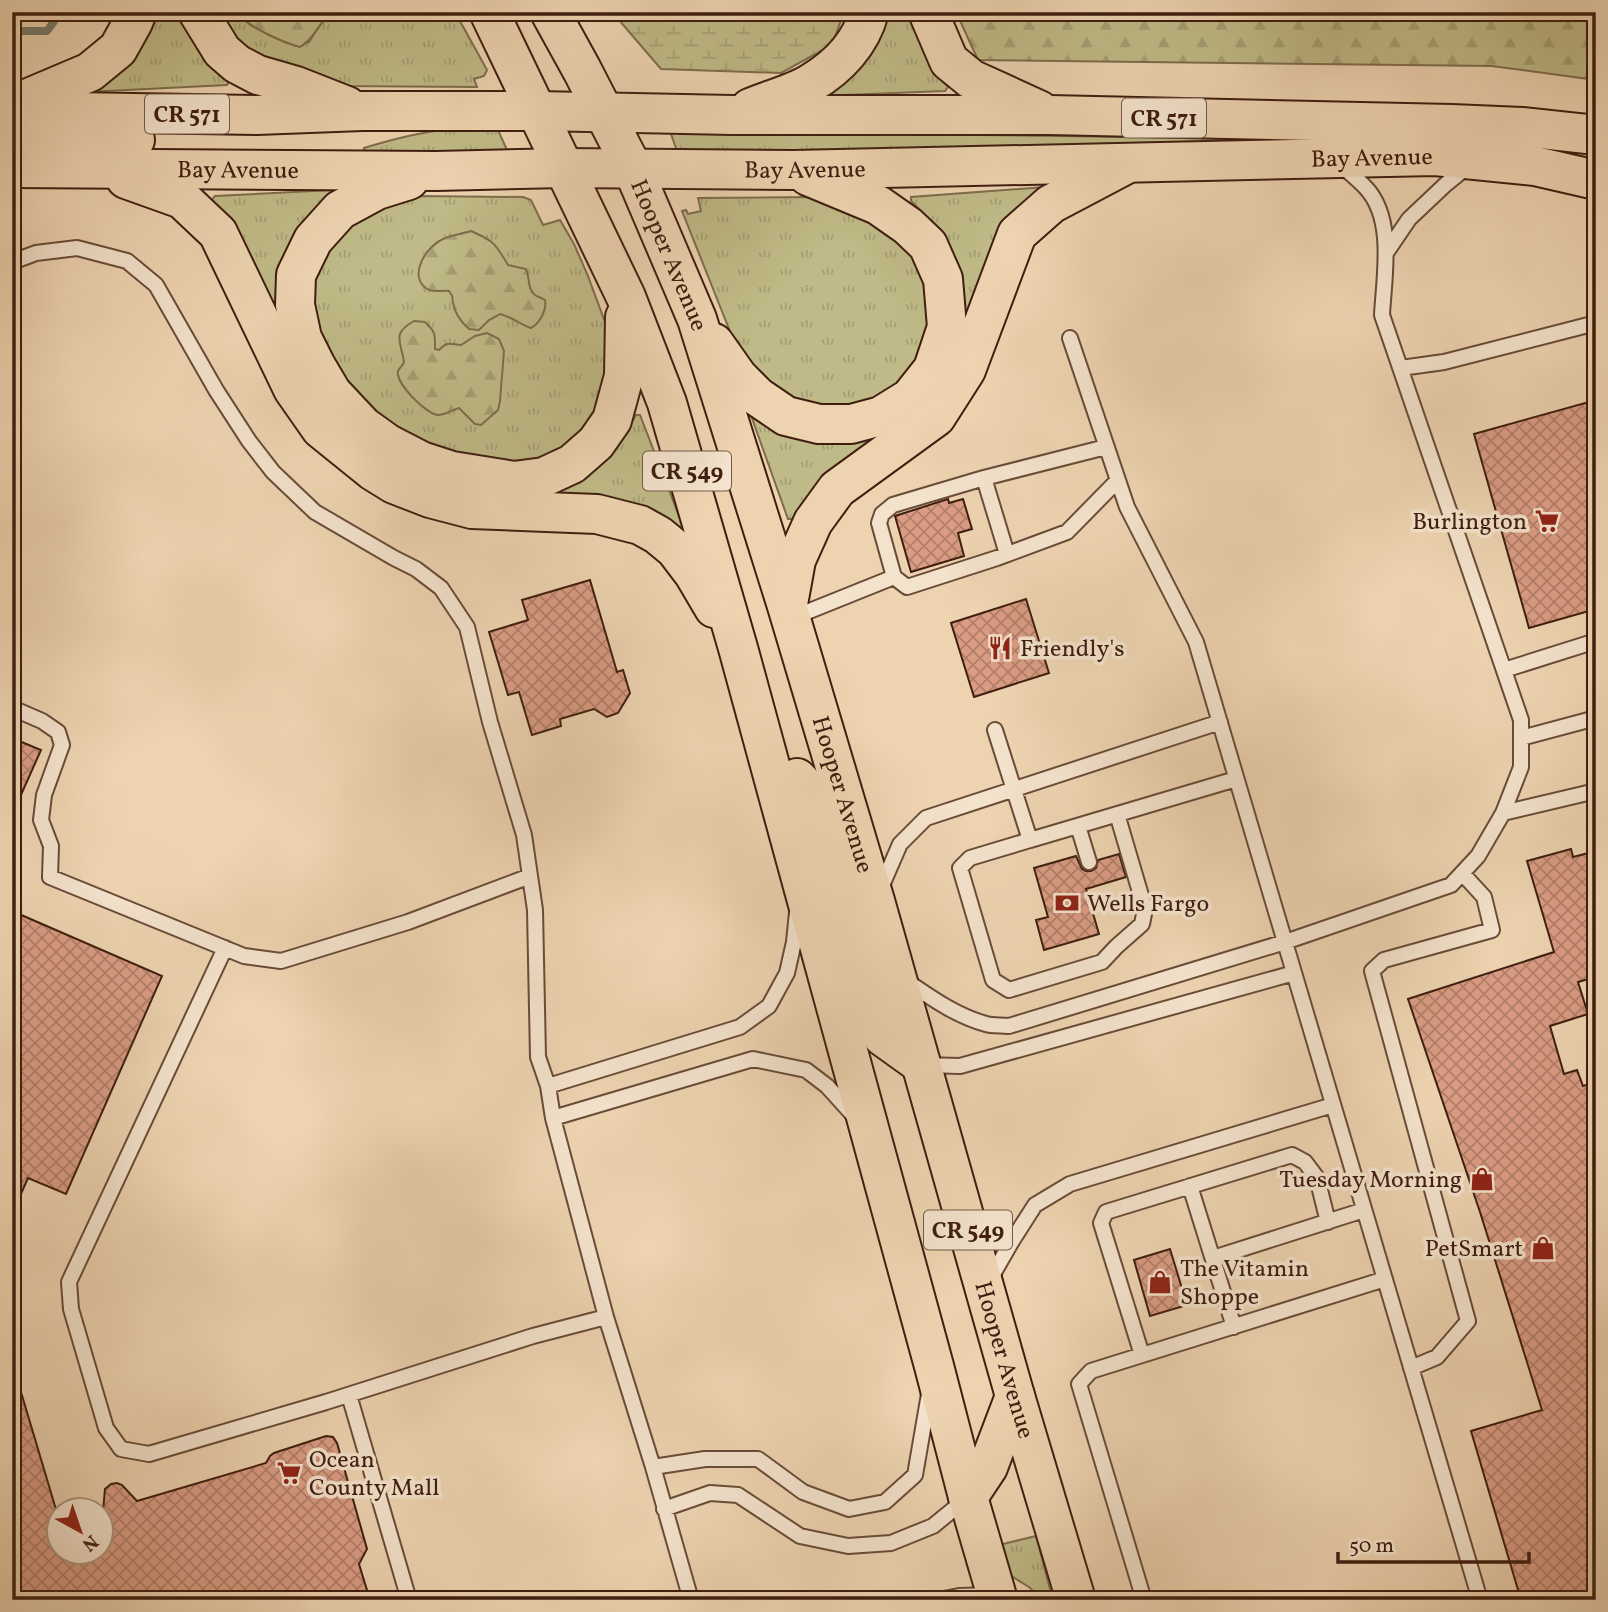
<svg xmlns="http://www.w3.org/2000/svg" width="1608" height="1612" viewBox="0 0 1608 1612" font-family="Vollkorn,serif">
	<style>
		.grass { fill: url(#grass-tufts); stroke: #7f6c4c; stroke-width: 2 }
		.forest { fill: url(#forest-firs); stroke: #7f6c4c; stroke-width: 2 }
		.wetland { fill: url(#wetland-marsh); stroke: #7f6c4c; stroke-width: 2 }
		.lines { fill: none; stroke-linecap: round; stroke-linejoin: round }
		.stream { stroke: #767b6a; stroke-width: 8 }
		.building { fill: url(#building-cross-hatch); stroke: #3f1e10; stroke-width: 2 }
		.lane-casing { stroke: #6a4b38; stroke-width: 18 }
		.primary-casing { stroke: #3f1e10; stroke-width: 42 }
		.lane { stroke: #f3e2cc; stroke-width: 14 }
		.primary { stroke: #edd3b0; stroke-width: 38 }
		.labels { text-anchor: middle; stroke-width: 7; stroke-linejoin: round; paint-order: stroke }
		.shield { fill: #f3e2cc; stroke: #755948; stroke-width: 2 }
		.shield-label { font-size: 23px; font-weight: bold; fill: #3f1e10 }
		.street-label { font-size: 24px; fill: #3f1e10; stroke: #f3e2cc }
		.poi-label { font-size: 24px; fill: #3f1e10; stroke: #f3e2cc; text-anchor: start }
	</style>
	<defs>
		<pattern id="grass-tufts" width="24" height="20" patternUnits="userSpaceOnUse" patternTransform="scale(1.75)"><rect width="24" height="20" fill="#bfba87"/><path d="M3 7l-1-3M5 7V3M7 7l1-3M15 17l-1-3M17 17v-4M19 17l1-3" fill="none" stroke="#a59f74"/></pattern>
		<pattern id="forest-firs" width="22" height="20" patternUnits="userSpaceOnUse" patternTransform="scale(1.75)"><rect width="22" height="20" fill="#bfba87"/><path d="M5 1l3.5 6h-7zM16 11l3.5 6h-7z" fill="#a59f74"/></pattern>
		<pattern id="wetland-marsh" width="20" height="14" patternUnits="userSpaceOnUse" patternTransform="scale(1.75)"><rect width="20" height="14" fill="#bfba87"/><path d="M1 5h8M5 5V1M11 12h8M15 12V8" fill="none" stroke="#a59f74"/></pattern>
		<pattern id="building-cross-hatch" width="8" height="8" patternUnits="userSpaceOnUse" patternTransform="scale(1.75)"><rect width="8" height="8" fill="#da9c83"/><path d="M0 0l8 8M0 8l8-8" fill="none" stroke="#b27f6a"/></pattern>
	</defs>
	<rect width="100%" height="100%" fill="#edd3b0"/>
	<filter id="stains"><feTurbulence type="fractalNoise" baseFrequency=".00286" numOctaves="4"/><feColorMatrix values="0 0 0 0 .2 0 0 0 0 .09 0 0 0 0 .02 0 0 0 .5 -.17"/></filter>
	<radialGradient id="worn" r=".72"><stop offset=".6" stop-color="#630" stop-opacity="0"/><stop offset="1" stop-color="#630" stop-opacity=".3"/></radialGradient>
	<path class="grass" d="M152,12h32l45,69 -2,4 -140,7z
		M213,12h22l17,14 44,20 13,-4 12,-19 5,-6 11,-5h118l32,58 -3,6 -10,3 3,8 -142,-1 -82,-27z
		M884,12h26l21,54 17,21 -3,4 -126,5z
		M443,130h55l9,20 -8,4 -135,-1v-5c26,-8 52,-15 79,-18z
		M676,131l541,7 1,5 -540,11 -7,-20z
		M1059,186l-93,143 -21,-86 -18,-26 -16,-16v-4z
		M352,189l-62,145 -79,-133 4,-5z
		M418,196l105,1 8,3 12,25 17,-5 14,24 14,32 24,65 -10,73 -56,47 -69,3 -91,-39 -42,-44 -30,-60 -2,-35 10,-32 31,-37z
		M811,197l50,12 58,46 16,61 -26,64 -43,27 -78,-2 -49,-51 -57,-143 4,-1 2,4 13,-3 -3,-13z
		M748,407l136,24 -63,53 -28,35h-5z
		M636,415h4l49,127 -157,-48 70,-34 20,-21z
		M1036,1536l17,64h-11l-13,-13 -21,-13 -9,-29z"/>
	<path class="forest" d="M235,12h102c-22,10 -19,25 -37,35 -19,-5 -51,-20 -65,-35z
		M956,12h640v68l-104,-14 -514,-6z
		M471,231c23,10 24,12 37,34l18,4c4,8 1,20 9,26 3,2 7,3 10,5 2,10 -5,23 -14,28 -11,-4 -19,-11 -31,-14l-11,6 -10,10 -10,-1c-8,-7 -14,-15 -16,-26 -2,-11 2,-2 -4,-12 -7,-1 -15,2 -22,-2 -20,-14 0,-43 16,-50 8,-4 19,-5 28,-8z
		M414,321l11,1c11,10 10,13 10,27l4,1c9,-9 11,-6 22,-5l14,-9 12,-3 12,6 5,12 -4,50 -2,9 -17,15 -6,-1 -16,-16c-7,2 -14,7 -21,7 -12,-1 -43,-32 -40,-44 1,-3 5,-5 6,-9 -3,-21 -13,-28 10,-41z"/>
	<path class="wetland" d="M612,12h232l-12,33 -51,28 -120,-4z"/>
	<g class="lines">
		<path class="stream" d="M12,31h35l14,-19"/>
	</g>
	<path class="building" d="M1596,400v209l-67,19 -55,-194z
		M948,499l1,4 14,-4 9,30 -14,4 6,23 -53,16 -16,-56z
		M590,580l27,92 6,-2 7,23 -12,20 -11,4 -13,-8 -34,10 1,7 -29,9 -13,-43 -11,3 -19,-63 39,-12 -6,-20z
		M1026,599l23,74 -75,24 -23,-74z
		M12,738l29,12 -29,65z
		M1571,849l2,8 23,-6v126l-18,5 10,32 -38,12 14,48 13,-4 6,16 13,-4v518h-75l-50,-169 71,-21 -62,-198 -72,-213 146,-47 -27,-91z
		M1119,854l7,23 -40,12 13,45 -55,16 -8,-30 12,-3 -14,-49 42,-12 6,13 4,2h5l5,-3 2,-8z
		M12,911l150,65 -96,218 -38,-16 -16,36z
		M1170,1249l17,56 -37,11 -16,-56z
		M18,1382l42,141v29h42v-41h1l2,-22 6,-5 6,-1 5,2 15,16 129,-38 4,-7 4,-3 52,-17 7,1 4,6 30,106 -8,15 11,36h-358v-217z"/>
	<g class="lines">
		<g class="lane-casing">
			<path id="lane" d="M1386,253l23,-34 37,-35 22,-18
				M12,262l24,-9 41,-5 50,13 29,24 60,105 33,51 24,31 42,40 79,46 22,11 25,19 26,39 23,95 34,113 11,75 3,147 10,29 5,32 53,199 47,150 38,133
				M1070,338l57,169 69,135 284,958
				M1401,368l43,-6 152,-39
				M1106,447l-122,31 -91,27 -11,9 -3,9 15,54 13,10 90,-29 70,-26 51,-52
				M984,478l23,76
				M792,618l102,-41
				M1504,670l92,-29
				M12,708l30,13 16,11 4,13 -18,50 -3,25 10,26 -1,31 194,79 37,5 127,-39 122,-46
				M995,730l35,110 206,-61
				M1521,738l75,-20
				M1503,813l93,-22
				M1078,826l11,36
				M1030,840l-60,18 -10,10 33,112 16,10 93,-28 14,-15 26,-23 3,-15 -28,-95
				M880,890l20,-46 26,-26 294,-96
				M225,948l-156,334 2,27 35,119 15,21 28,5 177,-52 207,-66 73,-19
				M905,980c25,17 51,36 81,44 7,2 15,1 23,2l276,-84 166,-57 27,-29 25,-43 18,-46v-47l-139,-405c2,-39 13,-96 -16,-127 -7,-8 -16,-15 -24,-22
				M922,1065l38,1 334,-93
				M548,1086l192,-59 29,-21 18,-33 7,-31 3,-30
				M553,1118l200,-59 53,11 21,16 28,31
				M1190,1186l44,141
				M1213,1258l151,-48
				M989,1281l23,-40 23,-36 35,-21 263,-79
				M1142,1355l-41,-132 5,-11 186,-57 13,7 12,16 11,44
				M1411,1368l26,-11 31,-36 -96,-350 12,-11 108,-30 -8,-33 -22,-24
				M349,1395l60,205
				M653,1467l52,-8h53l45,33 46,17 36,-7 30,-27 14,-81
				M664,1509l46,-16 28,2 62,41 48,10 43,-3 42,-17 33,-27
				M939,1600l20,-4 36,-1
				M1144,1600l-65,-216 12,-13 294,-92"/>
		</g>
		<g class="primary-casing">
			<g id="primary">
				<path d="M198,12l24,39 15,13 21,11 38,11 51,20"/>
				<path d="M489,12l137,285 41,106 71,245 196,718 34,131 30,103"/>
				<path id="s1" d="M550,12l32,58 51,99 64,150 90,287 88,295 140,495 61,204"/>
				<path d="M928,12l21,49 22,18 68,31"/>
				<path d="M12,105l78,-33 28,-23 15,-27 4,-10"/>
				<path d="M750,108c19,-8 45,-15 61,-25 27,-16 50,-40 58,-71"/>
				<path d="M12,111l245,4 105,-4h176l194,4h318l402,9 70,3 74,8"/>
				<path d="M12,139l123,1"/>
				<path id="s2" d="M12,168l424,3 129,-3 228,2 642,-14 100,10 61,14"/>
				<path d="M126,179l56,20 36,34 75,156 28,40 52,42 21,13 36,14 42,11 125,5 43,11 18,10 17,14 19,25 20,34"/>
				<path d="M409,180l-32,10 -37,20 -27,30 -17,35 -1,30 7,33 14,28 16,27 31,33 25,18 33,17 31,10 62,10 30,-4 28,-13 24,-21 16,-23 12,-44 1,-59"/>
				<path d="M714,343l24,34 20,20 28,19 33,8h32l30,-8 29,-18 23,-29 14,-42 -4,-48 -15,-34 -20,-19 -30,-21 -70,-29"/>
				<path d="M788,604l8,-44 17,-38 24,-33 99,-72 30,-47 51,-136 34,-30 72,-38"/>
				<path d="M797,778l4,4 69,231 12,23 39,28"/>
				<path d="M968,1497l20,-30 27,-71"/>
			</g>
		</g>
		<use href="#lane" class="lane"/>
		<use href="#primary" class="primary"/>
	</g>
	<defs>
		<g id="supermarket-bare" transform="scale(1.89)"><path d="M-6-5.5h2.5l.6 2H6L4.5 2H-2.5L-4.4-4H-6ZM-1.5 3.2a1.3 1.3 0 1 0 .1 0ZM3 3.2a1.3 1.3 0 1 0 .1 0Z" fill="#8f2418" stroke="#f3e2cc" stroke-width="2.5" paint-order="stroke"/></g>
		<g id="restaurant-bare" transform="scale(1.89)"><path d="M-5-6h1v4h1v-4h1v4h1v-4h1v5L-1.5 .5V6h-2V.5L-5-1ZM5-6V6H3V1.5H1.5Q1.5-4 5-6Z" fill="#8f2418" stroke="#f3e2cc" stroke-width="2.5" paint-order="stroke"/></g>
		<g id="bank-bare" transform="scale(1.89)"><path d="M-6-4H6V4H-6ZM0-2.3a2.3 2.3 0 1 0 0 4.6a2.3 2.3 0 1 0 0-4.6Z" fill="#8f2418" stroke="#f3e2cc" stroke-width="2.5" paint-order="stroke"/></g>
		<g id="shop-bare" transform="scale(1.89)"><path d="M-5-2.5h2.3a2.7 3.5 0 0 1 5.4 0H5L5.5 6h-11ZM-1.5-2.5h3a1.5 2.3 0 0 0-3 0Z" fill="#8f2418" stroke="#f3e2cc" stroke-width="2.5" paint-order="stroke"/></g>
	</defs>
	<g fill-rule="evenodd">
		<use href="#supermarket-bare" x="1547" y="521"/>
		<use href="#restaurant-bare" x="1000" y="648"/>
		<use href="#bank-bare" x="1067" y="903"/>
		<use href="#shop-bare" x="1482" y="1179"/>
		<use href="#shop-bare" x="1543" y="1248"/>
		<use href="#shop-bare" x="1160" y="1282"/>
		<use href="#supermarket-bare" x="289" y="1473"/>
	</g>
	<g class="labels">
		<g class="shield">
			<rect x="145" y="94.5" width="84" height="39" rx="5"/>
			<rect x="1122" y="98.5" width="84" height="39" rx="5"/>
			<rect x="643" y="451.5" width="88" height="39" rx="5"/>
			<rect x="924" y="1210.5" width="88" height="39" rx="5"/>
		</g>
		<g class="shield-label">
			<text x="187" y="122">CR 571</text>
			<text x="1164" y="126">CR 571</text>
			<text x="687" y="479">CR 549</text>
			<text x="968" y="1238">CR 549</text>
		</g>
		<g class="street-label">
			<text dy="8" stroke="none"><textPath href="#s2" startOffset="1360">Bay Avenue</textPath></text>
			<text dy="8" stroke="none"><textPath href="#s2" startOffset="793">Bay Avenue</textPath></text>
			<text dy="8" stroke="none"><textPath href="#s2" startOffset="226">Bay Avenue</textPath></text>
			<text dy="8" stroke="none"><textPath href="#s1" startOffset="271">Hooper Avenue</textPath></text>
			<text dy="8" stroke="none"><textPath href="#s1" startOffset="838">Hooper Avenue</textPath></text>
			<text dy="8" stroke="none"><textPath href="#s1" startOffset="1426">Hooper Avenue</textPath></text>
		</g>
		<g class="poi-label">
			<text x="1527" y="529" text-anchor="end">Burlington</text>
			<text x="1020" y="656">Friendly's</text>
			<text x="1087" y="911">Wells Fargo</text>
			<text x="1462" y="1187" text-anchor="end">Tuesday Morning</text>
			<text x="1523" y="1256" text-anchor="end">PetSmart</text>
			<text x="1180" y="1276">The Vitamin<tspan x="1180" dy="28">Shoppe</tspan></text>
			<text x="309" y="1467">Ocean<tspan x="309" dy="28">County Mall</tspan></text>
		</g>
	</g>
	<rect width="1608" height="1612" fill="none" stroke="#edd3b0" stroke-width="42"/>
	<rect x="14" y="14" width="1580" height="1584" fill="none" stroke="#3f1e10" stroke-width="3.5"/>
	<rect x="21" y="21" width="1566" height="1570" fill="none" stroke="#3f1e10" stroke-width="2"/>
	<g transform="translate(80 1531) rotate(140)"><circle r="33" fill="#f3e2cc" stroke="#ab9481" stroke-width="2"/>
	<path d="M0-5L12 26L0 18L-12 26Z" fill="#8f2418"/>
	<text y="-10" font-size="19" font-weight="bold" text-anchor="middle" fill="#3f1e10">N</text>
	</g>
	<path d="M1338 1552v10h191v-10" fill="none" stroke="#3f1e10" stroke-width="3.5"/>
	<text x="1349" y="1552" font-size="21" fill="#3f1e10" stroke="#f3e2cc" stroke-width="5" paint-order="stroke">50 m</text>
	<rect width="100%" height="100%" filter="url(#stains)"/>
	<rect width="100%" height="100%" fill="url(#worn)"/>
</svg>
